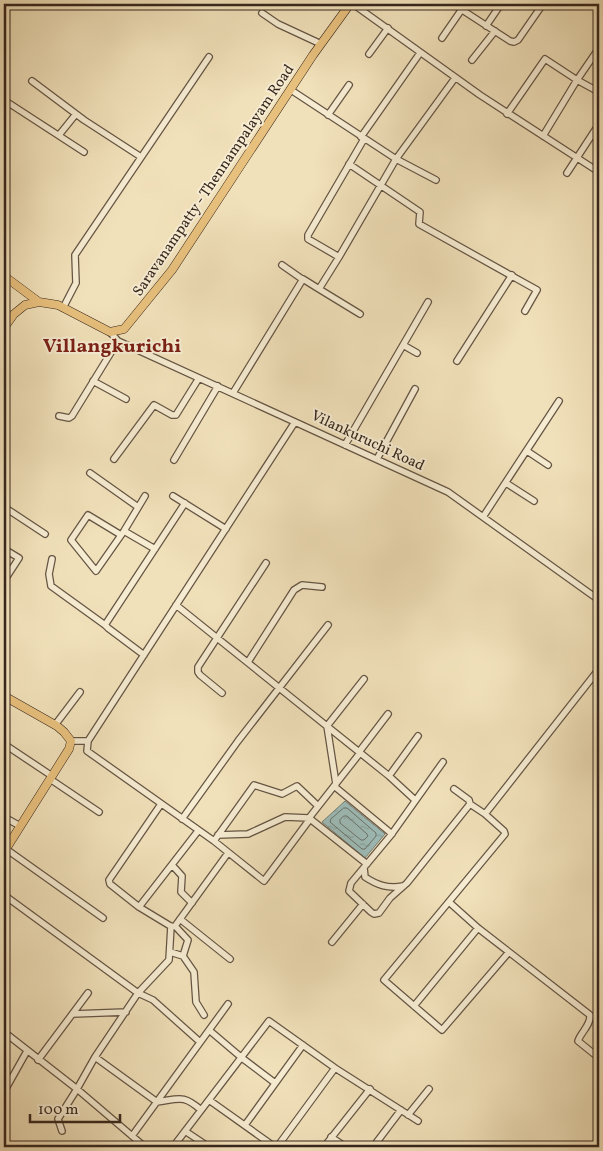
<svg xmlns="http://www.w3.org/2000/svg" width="603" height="1151" viewBox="0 0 603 1151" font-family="Vollkorn,serif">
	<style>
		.water { fill: url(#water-ripples); stroke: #74807a }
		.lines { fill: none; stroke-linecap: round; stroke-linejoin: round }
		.shore { stroke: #6a716a; stroke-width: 1 }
		.minor-casing { stroke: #655544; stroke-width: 8 }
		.major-casing { stroke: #36261d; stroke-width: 9 }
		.minor { stroke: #f6ecd2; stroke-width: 5.5 }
		.major { stroke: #e8c07d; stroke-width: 8 }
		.labels { text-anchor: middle; stroke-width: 4; stroke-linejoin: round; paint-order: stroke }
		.street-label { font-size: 15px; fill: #36261d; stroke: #f6ecd2 }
		.district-label { font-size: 20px; font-weight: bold; fill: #7a1f14; stroke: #f6ecd2 }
	</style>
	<defs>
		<pattern id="water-ripples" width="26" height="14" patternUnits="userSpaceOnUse" patternTransform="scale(1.25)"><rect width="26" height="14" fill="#9dbcb8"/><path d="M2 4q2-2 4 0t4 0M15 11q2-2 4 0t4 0" fill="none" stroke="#88a19e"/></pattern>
	</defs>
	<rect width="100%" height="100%" fill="#f1e1ba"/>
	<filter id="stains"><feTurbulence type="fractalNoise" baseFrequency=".004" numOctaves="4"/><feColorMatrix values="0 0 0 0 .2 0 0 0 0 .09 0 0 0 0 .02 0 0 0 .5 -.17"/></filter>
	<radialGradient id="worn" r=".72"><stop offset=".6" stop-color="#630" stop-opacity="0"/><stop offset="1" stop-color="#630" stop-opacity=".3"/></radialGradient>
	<path class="water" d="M345,801l40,33 -20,24 -43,-36z"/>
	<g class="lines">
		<path class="shore" d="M344,808h3l29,25v3l-11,13h-3l-32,-27 1,-3z
			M344,816h3l20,18 1,2 -4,4h-3l-21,-17v-3z"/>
		<g class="minor-casing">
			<path id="minor" d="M353,4l127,91 119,77
				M453,4l57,37 4,1 4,-2 25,-36
				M262,13l16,11 43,20
				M486,26l15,-22
				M442,38l20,-29
				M369,54l19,-26
				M472,60l23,-29
				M32,81l52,39 57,37
				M291,90l105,69 -57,98 -31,-18v-4l56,-96
				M4,100l80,52
				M507,114l38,-55 32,21 22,12
				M328,115l21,-30
				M59,135l17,-21
				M543,136l34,-56 22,-32
				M361,137l59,-84
				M349,164l71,48 -1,12 118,66 -12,21
				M567,173l32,-49
				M436,180l-40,-21 59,-81
				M282,265l20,14
				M319,289l41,25
				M63,308l13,-25 -1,-28 134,-198
				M110,332l8,9 330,151 151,108
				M403,345l14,8
				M457,361l55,-86
				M93,381l33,18
				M233,393l70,-114 16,10 20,-32
				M59,416l10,2 3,-2 46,-75
				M345,445l83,-143
				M527,451l21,14
				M114,459l40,-54 18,10h4l23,-37
				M377,459l38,-70
				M174,460l44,-74
				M90,473l48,34
				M506,483l28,18
				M173,496l53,33
				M4,507l41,27
				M483,517l76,-116
				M124,531l21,-35
				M121,535l-33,-20 -17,25 25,31 28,-40 31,18
				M4,549l15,9 -15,23
				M52,559l-3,15 2,12 54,39
				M176,605l213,171 26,24
				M144,655l-36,-27 -3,-3 80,-122
				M248,662l46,-72 8,-5 20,2
				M222,693l-22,-18 -2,-3v-5l68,-104
				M55,725l25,-33
				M71,741h17l207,-319
				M88,741l-1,10 127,90 50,40 46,-62
				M4,744l48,32
				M359,752l29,-38
				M360,753l-51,65 58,46
				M443,762l-52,73 -40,48 -2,8 22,21 3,2 5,-1 11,-15 17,-15 63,-79
				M389,776l29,-40
				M50,779l49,33
				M336,784l-9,-58 37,-47
				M334,786l58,48
				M454,789l15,11 1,4 15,10 19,17 1,3 -121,146 58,50 67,-78
				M161,804l-52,76 1,4 29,23 33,20 3,-1 53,-73
				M485,814l114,-145
				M4,817l16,9
				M182,819l56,-78 90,-116
				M218,835l30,-1 37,-17 24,1
				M214,841l40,-56 28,9 15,-8 21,20
				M6,849l97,69
				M172,865l10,11 -1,16 11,11
				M364,868l1,9c12,8 23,12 38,9
				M4,895l134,98 15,7 47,42
				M449,902l29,26 112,87c1,10 -9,17 -12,26l21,17
				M139,907l59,-76
				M180,919l50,40
				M175,926l13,14 -5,16 11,16 2,30 8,13
				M332,942l31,-38
				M170,952l13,4
				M414,1006l64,-78
				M73,1014l53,-2
				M209,1030l33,28 33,25
				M4,1032l73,57 68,58
				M95,1057l62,45c22,-3 26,-8 44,8
				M38,1060l50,-67
				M4,1092l23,-41
				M209,1100l66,47
				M408,1115l21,-26
				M245,1125l58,-80
				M62,1131l-4,-12 19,-30 18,-32 43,-64 31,-33 2,-34
				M185,1131l24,16
				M132,1136l96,-132
				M331,1137l15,10
				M173,1147l96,-126 66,47 83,53
				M277,1147l58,-79
				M324,1147l46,-58
				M373,1147l28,-37"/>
		</g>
		<g class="major-casing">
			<path id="major" d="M4,276l35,26
				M4,328l10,-14 11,-9 14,-3 19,3 52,27 14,-3 48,-59 141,-215 37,-51
				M4,696l53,30 7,6 7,9 -2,8 -65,103"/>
		</g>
		<use href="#minor" class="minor"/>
		<use href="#major" class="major"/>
	</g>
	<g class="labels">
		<g class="street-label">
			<text transform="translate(213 180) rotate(-56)" y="5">Saravanampatty - Thennampalayam Road</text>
			<text transform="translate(368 440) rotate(25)" y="5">Vilankuruchi Road</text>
		</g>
		<g class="district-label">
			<text x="112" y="352">Villangkurichi</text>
		</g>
	</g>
	<rect width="603" height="1151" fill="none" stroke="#f1e1ba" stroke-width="20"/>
	<rect x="5" y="5" width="593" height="1141" fill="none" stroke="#36261d" stroke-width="2.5"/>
	<rect x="10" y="10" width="583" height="1131" fill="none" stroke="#36261d"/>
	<path d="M30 1114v8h90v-8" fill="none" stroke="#36261d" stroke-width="2.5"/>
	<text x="38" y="1114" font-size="15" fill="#36261d" stroke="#f6ecd2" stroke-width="4" paint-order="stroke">100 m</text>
	<rect width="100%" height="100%" filter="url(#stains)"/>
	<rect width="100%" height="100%" fill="url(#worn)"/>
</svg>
